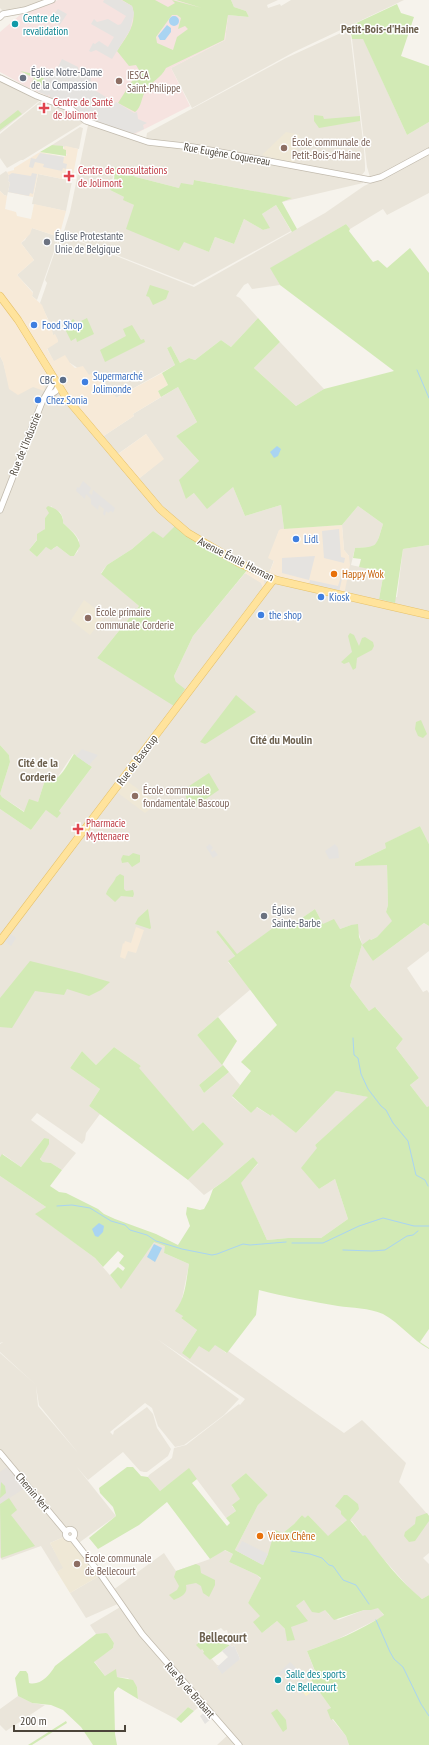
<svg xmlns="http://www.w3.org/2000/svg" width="429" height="1745" viewBox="0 0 429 1745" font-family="'PT Sans Narrow',sans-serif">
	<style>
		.residential { fill: #eae5da; fill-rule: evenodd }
		.commercial { fill: #f7ead8 }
		.industrial { fill: #e6e2dd }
		.education { fill: #efe8d6 }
		.medical { fill: #f6e3e0 }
		.green { fill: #d2eab5; fill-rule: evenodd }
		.sand { fill: #f9efc9 }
		.parking { fill: #e5e3e0 }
		.water { fill: #a9d4f2 }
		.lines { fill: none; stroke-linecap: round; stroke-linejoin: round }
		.stream { stroke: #a9d4f2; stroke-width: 1 }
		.minor-casing { stroke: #c2bbae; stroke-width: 7 }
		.major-casing { stroke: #e6c16a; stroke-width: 8 }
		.minor { stroke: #fff; stroke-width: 5.5 }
		.major { stroke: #ffe39c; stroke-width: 7 }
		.culture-dot { fill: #0f9aa8; stroke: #fff; stroke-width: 1.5 }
		.worship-dot { fill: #6b7280; stroke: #fff; stroke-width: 1.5 }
		.education-dot { fill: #8d6e63; stroke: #fff; stroke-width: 1.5 }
		.health-dot { fill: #e0444e; stroke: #fff; stroke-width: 1.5 }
		.shop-dot { fill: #3f7fe0; stroke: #fff; stroke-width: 1.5 }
		.service-dot { fill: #5c6f8a; stroke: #fff; stroke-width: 1.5 }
		.food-dot { fill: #e8710a; stroke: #fff; stroke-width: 1.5 }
		.labels { text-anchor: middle; stroke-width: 3; stroke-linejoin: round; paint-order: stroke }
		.culture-label { font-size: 11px; fill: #0d838f; stroke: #fff; text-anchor: start }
		.worship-label { font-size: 11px; fill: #5b616d; stroke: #fff; text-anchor: start }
		.education-label { font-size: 11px; fill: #785e54; stroke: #fff; text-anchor: start }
		.health-label { font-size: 11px; fill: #be3a42; stroke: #fff; text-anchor: start }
		.street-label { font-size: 11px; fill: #4b4439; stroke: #fff }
		.shop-label { font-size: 11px; fill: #366cbe; stroke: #fff; text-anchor: start }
		.service-label { font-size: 11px; fill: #4e5e75; stroke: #fff; text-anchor: end }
		.food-label { font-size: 11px; fill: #c56008; stroke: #fff; text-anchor: start }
		.neighbourhood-label { font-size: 12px; font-weight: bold; fill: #6e6250; stroke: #fff }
		.quarter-label { font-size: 13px; font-weight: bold; fill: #6e6250; stroke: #fff }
	</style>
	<rect width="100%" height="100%" fill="#f6f3ec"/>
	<path class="residential" d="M0,0h44l-24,9 -17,2 -3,-3z
		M231,0h47l-11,5 1,3 12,-4 1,2 10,-6h113l-110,52 -102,56 -21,-40 54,-28 3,-25 21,2 -3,-6 -12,-4z
		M345,31l5,1 14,118 1,15v6l-3,4 -68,-11 -77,-15 -71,-10 1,-6 139,-75z
		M363,38l44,97 22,-13v71l-42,22 -4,-6 -33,20 -4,-5 -75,44 9,17 -28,4 -4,-6 -4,2 -8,11 4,2 18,20 -27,29 -10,-7 -26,20 -6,-2 -9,5 -9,-17 -4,2 8,17 -59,33 -12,-16 -3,1 -31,-20 -16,-1 -7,-14 6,-13 -5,-16 -8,-16 7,-20 -2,-3 16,-46 133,53 131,-74 39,-27 17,-8 -11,-1 -3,-10 -15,-128z
		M0,78l43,20 -43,34z
		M42,100l32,14 9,9 -60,37h-2l-14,8 -7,-10v-24z
		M88,125l48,14 57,8 169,31 1,5 -81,19 9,-4 -97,-18 -1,6 -14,2 -43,-11 -21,-10 -5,23 14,7v3l10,5 45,46 4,-10 26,11 6,-15 19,7 10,-25 19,11 6,-2 -7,-14 14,-9 15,26 -98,54 -130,-51 7,-22z
		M80,127l3,1 -4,21 -27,-4z
		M6,171l3,4 -1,6 2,2 -3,13 -3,-1 -4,-4v-16z
		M38,174l34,7 -6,30 -34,-7z
		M32,228l27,9 -22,63 -5,-4 1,-4 -16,-17 17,-15 -13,-17 4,-3z
		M280,342l44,47 -28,17 -42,-38z
		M0,356l3,6 7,27 23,-2 18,-11 48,63 35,-23 -1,-2 45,-27 19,35 -21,14 23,25 -13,38 8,-6 39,-6 12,29 36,-11 3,24 -5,2 -10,27 5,2 -6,16 81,-20 -5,-6 -2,-25 16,-19 25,18 -6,19 -6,4 -16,1 -4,17 33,7 -5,27 18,-2 6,-48 26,-4v299l-9,-18 -34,17v5l-29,14 30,2 1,41 -2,7 7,9 -16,16 -6,3 -1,-1 3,22 51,-38 5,3v25l-22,17 16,24 4,-2 2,3v113l-2,1 -17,-22 9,-7 -23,-30 7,-9 -27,-31 -7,3 -19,-25 12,-42 -3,-10 -8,-9 -11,4 -17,-5 -8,-15 -22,15 -6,6 -6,-8 -44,33 -19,-25 -2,2 19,24 -7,6 23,27 -54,46 26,30 -24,20 5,8 25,-21 11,13 -8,12 19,16 5,-6 15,9 1,-3 24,20 40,-42 33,6 -54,48 3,3 -16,20 17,21 16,-10 13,40 -27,19h-33l-21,2 -27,-58 18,-18 -5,-7 -26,22 -23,16 -16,-15 36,-36 -21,-22 -10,9 -55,-63 3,-2 -27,-19 -18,18 -14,-14 -12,17 30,21 -11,17 11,8 -14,19 -1,7 -3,4 -45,-31 -6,7 45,33 -14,17 -11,-7 -8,-1 -3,-4 9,-15 -5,-5 -23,29 -18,-13 -3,3v-348l31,21 15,-20 13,1 33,-44 -19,-13 -16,24 -5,3 -7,-1 -7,22 -13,10 -23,-15 -2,-3 10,-32 -1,-7 -9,-10zM146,434l17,25 -27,22 -21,-25zM51,506l4,4 5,2 3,6v5l12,11 4,6 -1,11 -4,5h-4l-13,-10 -4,3 -7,-2 -9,10 -8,-7 16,-21v-11l5,-5 -1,-2zM153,531l10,8 99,38 2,3 -1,13 -1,1 1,-6 -2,-6 -16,-9 -52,63 -19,40 2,6 -2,23 -77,-47 42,-52 -38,-33 6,-8 25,-16z
		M0,1176l46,31 -10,7 59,44 26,30 33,-48 13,4 -3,9 25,11 -8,40 2,12 -2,2 16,12 -15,23 17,-7 16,-2 11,9 2,-2 116,82 18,-13 44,43 -7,19 30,34v37l-6,5 6,6v31l-7,4 -10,-8 -33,-37 -14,-18h-2l-11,-15 -5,-1 -19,17 -20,-22 -3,4 -3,-4 -8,9 -11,9 -20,32 -28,-15 23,-45 10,-10 -22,-22 -15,12 10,14 -9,7 4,5 -10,7 -37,-49 -29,22 -12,-14 1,-2 23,-17 2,-10 12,-3 53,-41 1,1 5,-6 -88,-60 82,60 -15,16 -29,22 -11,8 -9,2 -17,-21 -6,-18 -7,-5 -35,29 3,3 1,-4 33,-24 6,7 4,14 14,21 -3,7 -21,16h-3l-4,-1 -17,-19 -35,28 -12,-14 40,50 -36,26 -1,2 -20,-21 7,13 -16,7 14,25 -7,4 -16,-26 -39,14 -2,-3v-204l35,31 -35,-32v-8l3,-2 -3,1zM36,1386l3,19 40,49 -41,-48z
		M224,1550l9,4 -4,8 28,13 4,4 -13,24 13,13 1,17 15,-12 8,8 6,-2 5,-21 8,-6 21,10 4,5 9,5 26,-10 14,-3 6,9 -50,25 -27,10 10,26 -17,11 6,7 11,-7 14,20 1,11 14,17 3,9h-132l12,-11 -27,-30 -8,7 -6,-4 -12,12 -38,-20 -1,-12 -9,-9 -23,-2 -11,-15 19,-13 1,-5 -6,-9h-12l-6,-9 32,-19 -2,-3 -34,15 -16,-25 31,-18 12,15 51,-37 12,18 34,-12zM221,1628l3,3 3,-1 4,13 -1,2 2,2 2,-2 6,14 -23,8 2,-2h-2l-5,-6 -2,1 -13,-17 15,-13 1,2z
		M18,1696l14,7 13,2 -39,26 -6,-6v-16z"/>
	<path class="commercial" d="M66,146l12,3 -6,32 -34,-7 -5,23 -25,-5 2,-9 -2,-2 1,-6 -2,-3 7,-2v-2l26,-16 24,5 3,-2 -4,-6 1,-2z
		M0,191l4,4 3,1 -2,13 11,3 1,4 14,3 3,-15 32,7 -7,26 -27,-9 -2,6 -9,9 13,17 -17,15 16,18 -1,3 10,9 10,25 1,5 2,-1 3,6v2l-11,7 7,12 11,-6 5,8 5,5 8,-2 6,9 5,-4 7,12 3,-2 4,7 2,-1 6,11 46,-25 6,12 -10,6 3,6 -28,17 1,2 -35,23 -48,-62 -4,2 -3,12 -11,-4 -15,8 -9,-6 -6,-27 -3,-6z
		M146,434l18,25 -28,22 -22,-24z
		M342,525l2,25 5,6 1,9 -6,30 -76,-19 6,-15 -6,-3 11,-28 2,-1z
		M248,569l16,11 1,6 -4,9 2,-7 -2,-5 -16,-10z
		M136,927l8,3 -8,23 -8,-2 -3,8 -5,-2 3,-14 1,1 1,-3 6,2z"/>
	<path class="industrial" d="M10,1465l18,21 -28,18v-32z"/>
	<path class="education" d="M286,132l14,3 -6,28 -32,-8z
		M84,600l21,16 -15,19 -19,-15z
		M123,778l31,23 3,3 -12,9 -31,-23z
		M66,1536l5,3 30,36 -31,18 -13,-21 6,-4 -13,-25z"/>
	<path class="medical" d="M58,0h118l52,15 -3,25 -54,28 19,38 -57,29 -45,-17 -11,-9 -50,-22 -27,-15v-40l20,-17z"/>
	<path class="green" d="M122,0h33l13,7 7,-4 -3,-3 30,8 -26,-8h55l3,7 12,4 3,6 -21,-2 -4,25 -58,28c-5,10 -14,13 -20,22 -5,7 -4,17 -11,22l-17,-9 21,-33 -3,-5 -7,1 -12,-15c9,-14 21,-27 15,-45zM172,15h5l4,3 -3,11 7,-3 3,3 -11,8 -4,13 -16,-7 -1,-6z
		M397,4l4,9 13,4 -13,39 28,10v56l-22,13 -44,-96h-11l-2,-13z
		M20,71l23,5 2,6 -1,2 -4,2 -8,-4 2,-4z
		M18,110l4,4 -22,16v-6z
		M314,115l9,1 1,3 36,-3v5l-41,7 -5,-7z
		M52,145l11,1v3l3,1v6l-26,-4z
		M115,167l21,10 43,11 2,-5 12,2 1,-5 98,18 -10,4 15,27 -5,3 -16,-27 -14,9 8,14 -7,2 -19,-11 -10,25 -19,-7 -6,15 -25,-10 -5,9 -53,-22 8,-24 -11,-5 1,-3 -14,-7 4,-10z
		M346,224l4,5 -1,2 24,31 5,-2 9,8 23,-20 19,25v272l-26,4 -8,54 -16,-4 5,-27 -25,-5 2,-8 -8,-1 2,-10c24,-1 21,-2 28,-24l-25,-18 -16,19 -58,4 -3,-24 -36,11 -12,-29 -26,22 -13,-16 -8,6 -7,-19 20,-19 -23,-25 21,-14 -19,-35 -17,10 -3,-6 10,-6 -6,-12 13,-8 -8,-17 4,-2 9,17 9,-5 6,2 26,-20 10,7 27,-29 22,24 -26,26 42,38 28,-17 70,-18 -114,-86 -10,-17z
		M150,285l19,6 -3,8 -13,6 -4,-8 -3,-1z
		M87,318l7,16 -17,8 -1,-4 -5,3 -6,-12 8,-10 4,4z
		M132,325l9,15 3,-1 1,3 -40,20 -5,-12 26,-14 -3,-7z
		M48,506c8,2 16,8 15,17 7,7 15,12 17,23l-6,10h-4l-13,-10 -6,4 -5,-3 -9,10 -8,-7 8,-10v-6l8,-5v-11l4,-5 -3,-5z
		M177,524l71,45 -55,67 -19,40 2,6 9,7 -11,17 -77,-48 42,-52 -38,-32 6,-9 25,-16 21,-18 10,7z
		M350,633l4,2 5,11 3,-8 3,-1 8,5 1,4 -2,4 -15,8 -1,10 -3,2 -4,-8 -5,2 -3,-2 11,-10 -4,-16z
		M236,695l20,17 -49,31 -2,1 -5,-2z
		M421,720l6,14 -4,4 -5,-2 -3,-7 1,-7z
		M0,745l9,10 1,7 -10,32 2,3 22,15 5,-13 9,3 7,-22c15,4 22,-16 29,-26l18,13 -33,44 2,2 -4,5 -11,-8 -15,20 -31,-21z
		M209,773l10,17 -28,19 -8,-19z
		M420,826l9,18v82l-5,-3 -51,38 -11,-16 8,-6 1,1 6,-3 15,-16 -6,-9 2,-7 -1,-40 -32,1v-3l31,-15 -1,-5z
		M133,853l7,2v7l-8,5 -4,-5 -6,1 -1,-4 2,-4 6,1z
		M120,874l4,2v13l2,2 7,-1 1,4 -1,3 -12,-1 -6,6 -9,-8c2,-7 8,-11 10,-17z
		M148,909l3,19 -1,1 -15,-5 3,-6z
		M315,909l8,15 11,-5 6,10 11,-4 7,-1 1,13 3,7 -12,42 19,25 6,-4 28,32 -7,9 23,30 -9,7 17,22 2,-1v223l-9,13 9,6v1c-17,-9 -29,-26 -46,-35 -14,-6 -31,-6 -45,-8 -27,-5 -53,-9 -79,-16l-3,25 -29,38 -12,-8 -6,7 -10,-6 -9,13 -8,-6 15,-23 -16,-12 2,-2 -8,-5c11,-13 11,-31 14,-47l-25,-11 1,-7 -11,-4 -33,47 -11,-14 8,-8 5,4 2,-3 -6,-5 5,-7 -6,-5 -15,16 -8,-9 -60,-44 11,-7 -46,-31v-19l2,-3 19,13 23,-29 5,1v5l-9,15 3,3 8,1 11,7 -12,16 9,6 7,1 32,16 6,5 11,5 41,15 22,11 12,-19 -4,-12 1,-7 13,3 4,-1 5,-9 4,-11 14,-10 26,-22 5,6 -17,20 26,57 21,-2h33l27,-19 -13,-40 -16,10 -18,-21 16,-20 -2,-3 53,-48 -32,-6 -40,42 -24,-19 -1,2 -14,-9 -6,6 -19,-17 19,-25 -10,-9 36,-37 -49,-64 7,-5 -19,-24 2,-2 19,24 44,-32 6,8 6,-6z
		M30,961l49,12 31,9 -9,8 -12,6 -22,-7 -3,6 -29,-4 -23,37 -12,-1v-29z
		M218,1017l19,24 -15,24 -25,-30z
		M114,1047l27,19 -2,2 54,63 10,-9 21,22 -36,36 -99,-74 11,-17 -30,-21 12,-17 14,14z
		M223,1065l6,7 -25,21 -5,-8z
		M127,1467h6l8,9 7,1 12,14 29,-23 8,11 -5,4 35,43 3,-3 -4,-5 10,-7 -4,-6 8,-6 -9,-14 15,-12 22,22 -10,10 -23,45 28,15 5,-11 7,-24 8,3 11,-9 8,-9 3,3 3,-3 20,21 19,-16 -6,-6v-3l-6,-5 9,-11h3l11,9 1,5 -9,11 13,16 2,-1c17,23 35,46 57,64l7,-4v150h-80l-3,-9 -13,-17 -2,1 -4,-10 4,-2 -20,-28 6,-4 -10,-25c26,-9 53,-20 77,-36l-6,-7 -7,2h-7l-30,10 -9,-10 -6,3 -7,-1 -8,-12 -8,6 12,15 -17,6 4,13 -8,1 -2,-12 -8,-8 -15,12 -9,-11 7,-6 -12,-13 13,-25 -4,-3 -28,-13 4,-8 -8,-4 -15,9 -43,-57 -28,23 -41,24 -9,-11 27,-22 -3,-9 -13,-14 -1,-5z
		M1,1482l4,4 1,7 -6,5z
		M9,1498l8,12 -6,5 24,31 -34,12 -1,-54z
		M427,1513l2,3v5l-14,20 -6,1 -5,-6 1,-4 10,-8 1,-7z
		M196,1564l4,2 1,7 14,7v5l-6,12 -6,-4 -2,-7 -5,-3 -10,2c2,9 -4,11 -12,15l-5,-5 8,-5 2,-4 -5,-9 2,-6z
		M212,1630l8,13 10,2 -20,15 -7,-7 1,-1 -2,-3 -1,1 -5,-5z
		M106,1633l2,1 6,9 -1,5 -19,14 11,14 11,-7 1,8 16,3 4,7 1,12 -20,-12 -4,5 1,42 2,11h-24l-12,-18 -18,-17 -12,-5 -19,-2 -14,-7 -3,-18 5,-7h6l2,3 1,9c11,3 21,-8 26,-17l41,-32z
		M188,1707l6,4 -13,12 -5,-4z
		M277,1709l9,11 1,9 -4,3 -12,-19z
		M66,1721l1,2 -35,22h-4z"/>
	<path class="sand" d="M311,1680l6,8 -11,8 -6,-8z"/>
	<path class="parking" d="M104,0h17l11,6 2,7 -4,17 -18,29 -16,-9 -5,2 -2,-1 4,-8 2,1 4,-3 9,6 6,-10 -23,-13 3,-5 3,3 11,-3 10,6 3,-1 5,-8 -23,-14z
		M58,9l9,5 -8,12 -7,-10z
		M62,59l16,8 1,4 6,3 1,-2 5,3v6l-5,6 2,-1 21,13 -2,6 5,2 4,-5 18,11 3,-1 1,7 9,4 -4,2 1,4 -11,5 -30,-10 -15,-6 -11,-9 -27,-12 -1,-3 -1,2 -11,-5 3,-5h3l2,-4 -2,-6 -9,-3 1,-6 14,7 10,-3 1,-3 -2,-1z
		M40,153l24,4 -1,6 4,1 -1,5 -3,-1 -1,3 -19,-4 1,-3 -9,-2 -2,6 -4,-1 2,-9 5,1z
		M12,173l19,3 1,-3 5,1 -4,20 -3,-1 -1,3 -21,-4 2,-9 -2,-2 1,-6z
		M83,481l8,7 -2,5 3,2 1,-5 22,18 -2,5 -2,-2 -3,2 -2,-2 -1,5 -2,-2 1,-5 -5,-4 -1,5 -7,-6v-5l-5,-5 -1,5 -9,-8 1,-4 2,1z
		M339,529l2,28 4,1 -1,5 -20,-5 -2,-27z
		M315,556l-6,24 -27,-7v-15z
		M342,573l1,1 -4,18 -30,-7 1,-5 28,6z
		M82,749l2,1 14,5 -9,10 -13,-9z
		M210,844l3,4 -2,2 1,2 2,-2 4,5 -5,3 -7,-11z
		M335,844l3,4 1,10 -10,1 -4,-8z
		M11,934l5,4 -5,8 -7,-5z
		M242,1541l26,13 -5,11 -26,-14z
		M230,1645l2,2 2,-2 6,14 -18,15 -5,-7 11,-10 -6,-6z
		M290,1662l7,7 -10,9 -3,-5 -5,4 -1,-2 1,-2z
		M205,1712l6,7 -6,5 -5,-8z"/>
	<path class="water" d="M169 21a5 5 0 1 1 10 0a5 5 0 1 1-10 0Z
		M167,25l4,3v4l-6,8h-5l-2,-4z
		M277,446l4,3 -3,7 -4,2 -4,-6z
		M99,1223l5,3 -1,6 -5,5 -3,-1 -3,-7z
		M154,1244l8,4 -7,14 -8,-5z"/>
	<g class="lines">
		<path class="stream" d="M417,370l12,28
			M353,1038l1,17 4,3 3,16 7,15 13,17 5,4 7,13 15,18 8,34 9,5 3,6
			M57,1206l15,-1 18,3 21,13 14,4 5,5 17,5 9,6 26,8 30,6 5,-1 26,-10 7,1 36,-3
			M292,1243h31l36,-17 24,-8 31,8h15
			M343,1250l29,1 13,-1 22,-14 6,-1 5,-4
			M291,1551l19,3 12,4 7,7 4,1 10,14 13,5 13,19
			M376,1620l14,32 4,7 9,8 18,37 8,12"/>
		<g class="minor-casing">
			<path id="minor" d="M0,17l3,-3 22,-4 27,-10
				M0,78l37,18 34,13 15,12 62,21 45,5 177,33 11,-3 48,-26
				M47,397l9,-6 2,-4
				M0,510l42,-108 12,-21
				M0,1453l66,79
				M65.5 1534a4.5 4.5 0 1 1 9 0a4.5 4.5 0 1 1-9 0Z
				M72,1538l29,37 41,59 97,111"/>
		</g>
		<g class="major-casing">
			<path id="major" d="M0,296l18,24 49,79 93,110 28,24 51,30 37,17 153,35
				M0,941l274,-362"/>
		</g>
		<use href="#minor" class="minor"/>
		<use href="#major" class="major"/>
	</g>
	<g class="culture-dot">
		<circle cx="15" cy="24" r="4"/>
		<circle cx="278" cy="1680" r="4"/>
	</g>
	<g class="worship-dot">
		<circle cx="23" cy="78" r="4"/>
		<circle cx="47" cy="242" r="4"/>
		<circle cx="264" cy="916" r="4"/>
	</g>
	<g class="education-dot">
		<circle cx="119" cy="81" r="4"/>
		<circle cx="284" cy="148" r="4"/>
		<circle cx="88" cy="618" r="4"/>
		<circle cx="135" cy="796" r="4"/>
		<circle cx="77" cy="1564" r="4"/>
	</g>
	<g class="health-dot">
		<path d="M42 102h4v4h4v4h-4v4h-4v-4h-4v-4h4z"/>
		<path d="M67 170h4v4h4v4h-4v4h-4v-4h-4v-4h4z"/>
		<path d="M76 823h4v4h4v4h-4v4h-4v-4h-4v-4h4z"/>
	</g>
	<g class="shop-dot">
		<circle cx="34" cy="325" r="4"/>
		<circle cx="85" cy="382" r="4"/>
		<circle cx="38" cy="400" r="4"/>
		<circle cx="296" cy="539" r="4"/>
		<circle cx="321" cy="597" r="4"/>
		<circle cx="261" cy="615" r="4"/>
	</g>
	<circle class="service-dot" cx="63" cy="380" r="4"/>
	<g class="food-dot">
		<circle cx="334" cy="574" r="4"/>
		<circle cx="260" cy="1536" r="4"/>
	</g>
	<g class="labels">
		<g class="culture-label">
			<text x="23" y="22">Centre de<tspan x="23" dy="13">revalidation</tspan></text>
			<text x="286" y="1678">Salle des sports<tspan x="286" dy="13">de Bellecourt</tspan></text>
		</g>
		<g class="worship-label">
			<text x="31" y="76">Église Notre-Dame<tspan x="31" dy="13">de la Compassion</tspan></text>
			<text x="55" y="240">Église Protestante<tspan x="55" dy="13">Unie de Belgique</tspan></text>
			<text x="272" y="914">Église<tspan x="272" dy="13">Sainte-Barbe</tspan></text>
		</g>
		<g class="education-label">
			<text x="127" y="79">IESCA<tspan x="127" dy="13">Saint-Philippe</tspan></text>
			<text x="292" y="146">École communale de<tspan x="292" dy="13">Petit-Bois-d'Haine</tspan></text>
			<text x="96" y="616">École primaire<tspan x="96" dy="13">communale Corderie</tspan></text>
			<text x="143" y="794">École communale<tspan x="143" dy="13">fondamentale Bascoup</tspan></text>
			<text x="85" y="1562">École communale<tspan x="85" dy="13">de Bellecourt</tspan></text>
		</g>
		<g class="health-label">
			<text x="53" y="106">Centre de Santé<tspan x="53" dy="13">de Jolimont</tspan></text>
			<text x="78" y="174">Centre de consultations<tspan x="78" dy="13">de Jolimont</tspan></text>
			<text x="86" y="827">Pharmacie<tspan x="86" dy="13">Myttenaere</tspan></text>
		</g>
		<g class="street-label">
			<text transform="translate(227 154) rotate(10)" y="4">Rue Eugène Coquereau</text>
			<text transform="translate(25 444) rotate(-68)" y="4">Rue de l'Industrie</text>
			<text transform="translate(236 559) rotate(27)" y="4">Avenue Émile Herman</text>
			<text transform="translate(137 760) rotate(-53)" y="4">Rue de Bascoup</text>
			<text transform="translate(33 1492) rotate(50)" y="4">Chemin Vert</text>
			<text transform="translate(190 1690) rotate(49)" y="4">Rue Ry de Brabant</text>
		</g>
		<g class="shop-label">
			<text x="42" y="329">Food Shop</text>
			<text x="93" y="380">Supermarché<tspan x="93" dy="13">Jolimonde</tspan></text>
			<text x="46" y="404">Chez Sonia</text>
			<text x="304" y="543">Lidl</text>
			<text x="329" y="601">Kiosk</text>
			<text x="269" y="619">the shop</text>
		</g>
		<g class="service-label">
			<text x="55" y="384">CBC</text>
		</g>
		<g class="food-label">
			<text x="342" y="578">Happy Wok</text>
			<text x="268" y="1540">Vieux Chêne</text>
		</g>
		<g class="neighbourhood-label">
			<text x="380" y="33">Petit-Bois-d'Haine</text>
			<text x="281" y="744">Cité du Moulin</text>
			<text x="38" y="767">Cité de la<tspan x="38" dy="14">Corderie</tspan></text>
		</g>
		<g class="quarter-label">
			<text x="223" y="1642">Bellecourt</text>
		</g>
	</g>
	<path d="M14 1725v6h111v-6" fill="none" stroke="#4b4439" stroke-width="2"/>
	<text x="20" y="1725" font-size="12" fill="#4b4439" stroke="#ffffff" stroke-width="3" paint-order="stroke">200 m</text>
</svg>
